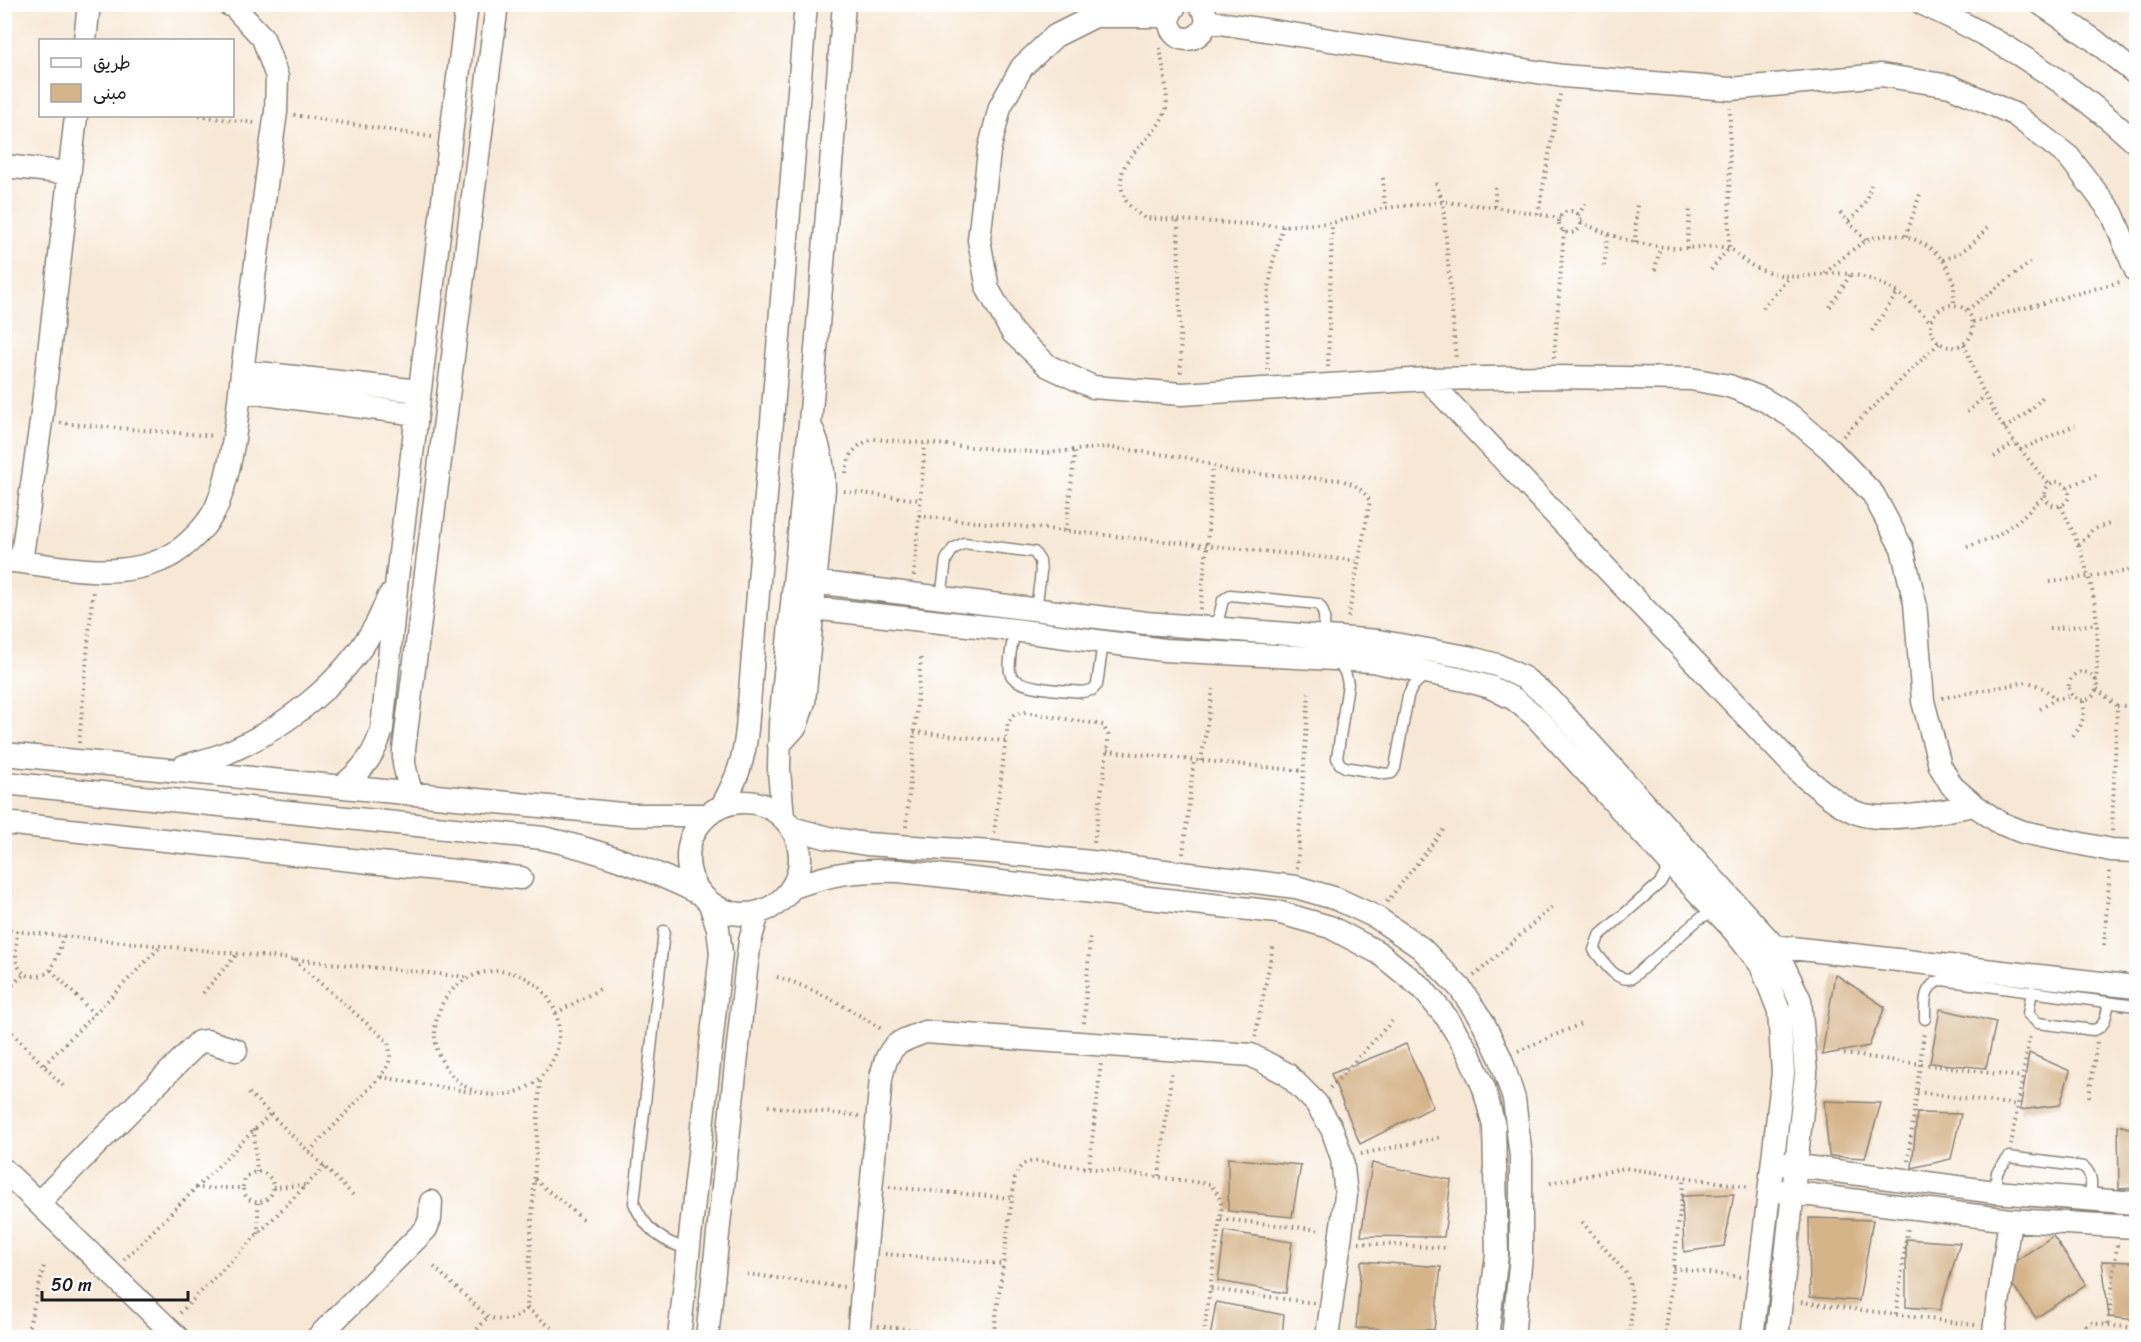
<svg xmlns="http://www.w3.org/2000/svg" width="2141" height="1342" viewBox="0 0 2141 1342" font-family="Sriracha,'Playpen Sans Arabic',sans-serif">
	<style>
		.building { fill: #d6b489 }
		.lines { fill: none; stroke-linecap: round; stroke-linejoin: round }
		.lane-casing { stroke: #8a8278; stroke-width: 13 }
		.street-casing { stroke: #8a8278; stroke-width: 25 }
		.path { stroke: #8a8278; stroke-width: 4; stroke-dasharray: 1.5 4.5; stroke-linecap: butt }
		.lane { stroke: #fff; stroke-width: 10 }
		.street { stroke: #fff; stroke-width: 22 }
	</style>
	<rect width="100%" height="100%" fill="#fff"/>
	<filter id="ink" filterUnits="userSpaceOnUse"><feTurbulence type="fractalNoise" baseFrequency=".0167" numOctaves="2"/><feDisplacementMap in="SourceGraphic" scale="12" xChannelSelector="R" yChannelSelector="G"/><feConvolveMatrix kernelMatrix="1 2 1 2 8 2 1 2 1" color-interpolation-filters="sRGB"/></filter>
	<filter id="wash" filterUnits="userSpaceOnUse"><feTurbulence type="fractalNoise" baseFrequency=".008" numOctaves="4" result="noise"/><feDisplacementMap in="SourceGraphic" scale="24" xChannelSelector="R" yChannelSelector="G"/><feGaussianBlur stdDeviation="1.35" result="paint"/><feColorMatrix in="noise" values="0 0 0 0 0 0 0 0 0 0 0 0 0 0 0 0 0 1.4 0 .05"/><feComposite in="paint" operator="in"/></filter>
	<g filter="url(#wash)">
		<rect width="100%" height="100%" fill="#f7e8d5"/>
		<g id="blocks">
			<path class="building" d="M1835,974l50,33 -16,39 -47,9z
				M1940,1009l56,13 -10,46 -56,-5z
				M1406,1044l27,63 -73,37 -29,-70z
				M2029,1053l41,18 -10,34 -40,5z
				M1824,1101l57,2 -16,55 -36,-2z
				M1917,1113l44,1 -10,45 -39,9z
				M2118,1125l18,5v58l-17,1z
				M1228,1158l73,7 -9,52 -64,-6z
				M1372,1163l79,17 -7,57 -83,-1z
				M1734,1194l-10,52 -40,6 -2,-56z
				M1809,1218l64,2 -14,81 -49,-4z
				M1225,1231l67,11 -6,51 -68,-12z
				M2053,1236l33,48 -50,34 -34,-48z
				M1906,1239l54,4 -20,67 -34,-3z
				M1361,1261l80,6 -7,63 -78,-2z
				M2102,1261l34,1v58l-27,-3z
				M1216,1302l68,13 -2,23h-72z"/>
		</g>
	</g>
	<g filter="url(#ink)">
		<use href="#blocks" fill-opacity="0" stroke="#8a8278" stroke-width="1.5"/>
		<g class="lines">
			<g class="lane-casing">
				<path id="lane" d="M941,598l5,-38 7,-11 11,-6 70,9 6,9 1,11 -5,38
					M1216,629l7,-29 7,-5 88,9c9,8 6,22 5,33
					M1014,630c-1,13 -6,29 -4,42 3,18 56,18 72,20l10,-2 5,-5 6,-43
					M1336,661c8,6 10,13 12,23l-11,74 3,6 5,3 41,7 6,-1 3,-5 13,-72 5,-10 13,-12
					M1668,862v7l-8,14 -61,53 -5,14c10,12 22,33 38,28l68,-60 9,-4h9
					M664,931l-30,272c10,25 28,40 55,46
					M2032,991l-4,23 10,9 55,7c13,-2 13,-16 16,-27
					M1925,1019c0,-17 -2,-34 17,-39l194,26
					M1995,1192l2,-20 12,-15 75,10c10,9 7,20 6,33"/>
			</g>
			<g class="street-casing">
				<path id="street" d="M1923,4c79,36 150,80 213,139
					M2041,4l53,36 42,34
					M1176,5c-6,7 -9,14 -5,23 12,27 53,-2 27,-24
					M1169,16h-74l-40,20 -33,31 -22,40 -11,44 -10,89 9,49 24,43 36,34 45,21 89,7 245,-15 126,-2 138,2 38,7 34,13 28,17 39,33 43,45 29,54 13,55 8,98 17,65 12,20 22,19 26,18 23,9 88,18 25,1
					M1207,21l356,55 167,13 151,-14 69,11 64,28 55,43 43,56 24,58
					M85,40l4,-36
					M4,166l65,7
					M242,371l177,20
					M1427,379l375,396c17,13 40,35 62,40 32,7 78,-4 110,-10
					M240,391l177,23
					M4,560c52,5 112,22 162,-2 19,-9 45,-35 52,-55 16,-41 20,-95 25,-139 11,-84 21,-168 33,-252l1,-35 -14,-39 -29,-31 -6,-3
					M21,562l20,-140 35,-306
					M814,582l332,41 232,18 89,16 30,8 27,13 24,19 226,249 26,54 6,74 -29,264
					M812,608l202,22 150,20 208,11 92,19 26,7 24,12 21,17 133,145 62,65 31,39 18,46 4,62 -31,265
					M779,745l17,-19 8,-24 20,-213c0,-21 -3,-39 -11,-58
					M4,754l628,61h75
					M184,766c14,-4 28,-7 40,-12 62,-26 118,-71 152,-129 5,-9 9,-20 13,-29
					M4,783l539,55c55,12 105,30 156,55
					M342,786c21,-16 33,-32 40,-57l15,-151 70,-574
					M411,794l-7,-30v-15l93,-745
					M688 858a56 56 0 1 1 112 0a56 56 0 1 1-112 0Z
					M722,806c15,-27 22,-46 25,-77l59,-725
					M783,818l-4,-48 1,-46 30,-300 34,-420
					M4,823l517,55
					M791,828l38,10 37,6 126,8 99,10 205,25 41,12 39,18 45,31 39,40 23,34 18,37 13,40 7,58v98l-8,83
					M791,888c42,-15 64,-18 108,-17l378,41 53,15 49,26 43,35 25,30 21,34 16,36 10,38 3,128 -10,84
					M1774,946l362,41
					M1783,1164l212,28 141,11
					M4,1170l174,168
					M1779,1191l231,29 126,7
					M38,1203l161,-161 8,-1 29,9
					M317,1338l109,-109 4,-10 1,-17
					M679,1338l42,-385 -3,-25 -8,-24
					M707,1338l39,-368 4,-29 8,-28
					M858,1338l23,-260c7,-32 13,-35 44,-46l326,23 36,19 29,29 16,26 10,29 4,37 -19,143
					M1993,1338l17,-118"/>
			</g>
			<path class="path" d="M1160,48c2,14 9,47 6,60 -7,32 -52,46 -44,82 3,14 12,21 23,28l138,8 49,-3 53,-15 58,-6 52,5 65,11
				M294,115l138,22
				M199,116l56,7
				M1383,178l2,30
				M1436,183l7,19 13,158
				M1495,187v20
				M1559 222a11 11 0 1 1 22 0a11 11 0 1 1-22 0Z
				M1840,213l26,28
				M1538,214l22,-120
				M1578,215l8,-12
				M1178,221l3,155
				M1849,221c12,-11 18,-20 22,-36
				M1581,222c33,16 63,25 100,26 15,0 32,-3 46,0 7,1 12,9 18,13 12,9 28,13 42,15 13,2 24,-1 37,-2 43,-5 80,17 107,49
				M1906,236l15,-45
				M1635,243l2,-40
				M1687,248l3,-40
				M1943,260c19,-7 31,-16 44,-32
				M1604,266l4,-31
				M1655,270l5,-23
				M1711,270l18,-22 1,-140
				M1825,273c13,-10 26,-24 41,-32 33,-17 77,4 87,40 2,7 1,16 1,23
				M1931 326a21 21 0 1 1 42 0a21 21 0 1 1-42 0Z
				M1830,307l20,-32
				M1763,308l26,-31
				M1967,310l63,-47
				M1973,322l147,-40
				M1872,331l26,-39
				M1964,344c7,18 13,36 22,53 17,33 40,60 64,88
				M1554,358l10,-127
				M1328,367l4,-144
				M1268,370l-1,-65 5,-40 11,-39
				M1967,412l18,-16
				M60,423l154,13
				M2004,428c17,-9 29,-19 41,-34
				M1843,436l96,-93
				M2020,450l55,-25
				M1994,457l20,-14
				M846,473c2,-19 10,-29 28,-34l171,14 61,-6 84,11 42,14 109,8c14,4 21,9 29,21l-22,117
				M2045 494a12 12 0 1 1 24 0a12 12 0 1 1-24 0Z
				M2067,487l32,-13
				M844,491l76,9
				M2061,506c18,38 34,78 36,120 1,19 0,38 -1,57
				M919,516l440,45
				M1066,531l9,-82
				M2079,545l13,-15 20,-7
				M1967,547l28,-10 24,-17 26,-25
				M914,576l11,-132
				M2050,582l86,-12
				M1200,609l7,-63 5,-80
				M2049,629l48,-5
				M2069 686a14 14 0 1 1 28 0a14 14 0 1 1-28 0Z
				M2097,689l20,17 -5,126
				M1942,698l85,-16c12,3 20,8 29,17
				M2117,706h19
				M2040,709l16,-10 16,-3
				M914,732l91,9
				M2073,736c10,-11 12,-20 10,-35
				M79,743l14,-154
				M1107,751l197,20
				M1201,761l12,-72
				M906,827l15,-169
				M994,833l14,-111 6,-7 10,-3 79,13 5,10v10l-14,98
				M1183,854l11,-94
				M1297,868l12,-176
				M1387,902l57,-73
				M4,930l464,47
				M17,931c-1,17 -6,46 19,45 7,0 13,-3 16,-9 6,-9 8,-21 11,-31
				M2104,945l6,-76
				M294,960l94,82c4,15 2,23 -8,35l-71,75
				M51,970l43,44
				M435 1033a62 62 0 1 1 124 0a62 62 0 1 1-124 0Z
				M1474,976l78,-69
				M777,977c38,11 73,32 106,53
				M4,993l20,-19
				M203,993l34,-39
				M556,1013l46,-25
				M1084,1023l6,-86
				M4,1024l61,64
				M1255,1037l18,-90
				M1518,1051l65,-28
				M1844,1054l178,23
				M44,1065l117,-119
				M381,1077l90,15
				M1330,1088l62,-67
				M1917,1092l100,13
				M249,1093l104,102
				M2089,1097l8,-56
				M768,1106l92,10
				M254,1129l3,43
				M2011,1145l19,-111
				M1361,1154l82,-17
				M1908,1161l16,-129
				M1089,1167l12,-104
				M243 1187a15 15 0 1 1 30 0a15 15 0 1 1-30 0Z
				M1159,1176l13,-107
				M535,1180l50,41
				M1550,1183l75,-15 125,19
				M273,1187l34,-2
				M889,1187l122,11
				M195,1188h47
				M1221,1219l101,11
				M1582,1222l43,50c11,21 6,43 4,66
				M258,1234v-31
				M1359,1243l89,5
				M885,1254l118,10
				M124,1260l146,-146
				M434,1267l54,50c16,5 27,4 39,-9l13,-228
				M1673,1268l68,9
				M747,1274l97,13
				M1211,1289l103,14
				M1801,1302l174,23
				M527,1308l32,26 1,4
				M180,1313l145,-147
				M1896,1314l12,-88
				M2108,1324l9,-79
				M878,1326l115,12 22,-161c4,-11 9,-15 21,-16l174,23 8,10 4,12 -19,132
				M26,1338l18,-72
				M469,1338l19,-21
				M1665,1338l19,-161
				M2084,1338l2,-12 4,-3 46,5"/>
			<use href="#lane" class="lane"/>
			<use href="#street" class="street"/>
		</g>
	</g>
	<rect width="2141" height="1342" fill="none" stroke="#fff" stroke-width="24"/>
	<rect x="39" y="39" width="195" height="78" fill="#ffffff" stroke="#a4a4a4" stroke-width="1.5"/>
	<rect x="51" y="58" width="30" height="9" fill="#ffffff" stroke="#a4a4a4" stroke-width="1.5"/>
	<text x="93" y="69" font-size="18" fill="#1c1c1c">طريق</text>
	<rect x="51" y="84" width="30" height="18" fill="#d6b489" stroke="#a4a4a4" stroke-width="1.5"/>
	<text x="93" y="99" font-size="18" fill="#1c1c1c">مبنى</text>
	<path d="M42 1291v9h146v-9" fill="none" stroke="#1c1c1c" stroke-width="3"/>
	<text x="51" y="1291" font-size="18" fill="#1c1c1c" stroke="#ffffff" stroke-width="4.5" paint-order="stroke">50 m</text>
</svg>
